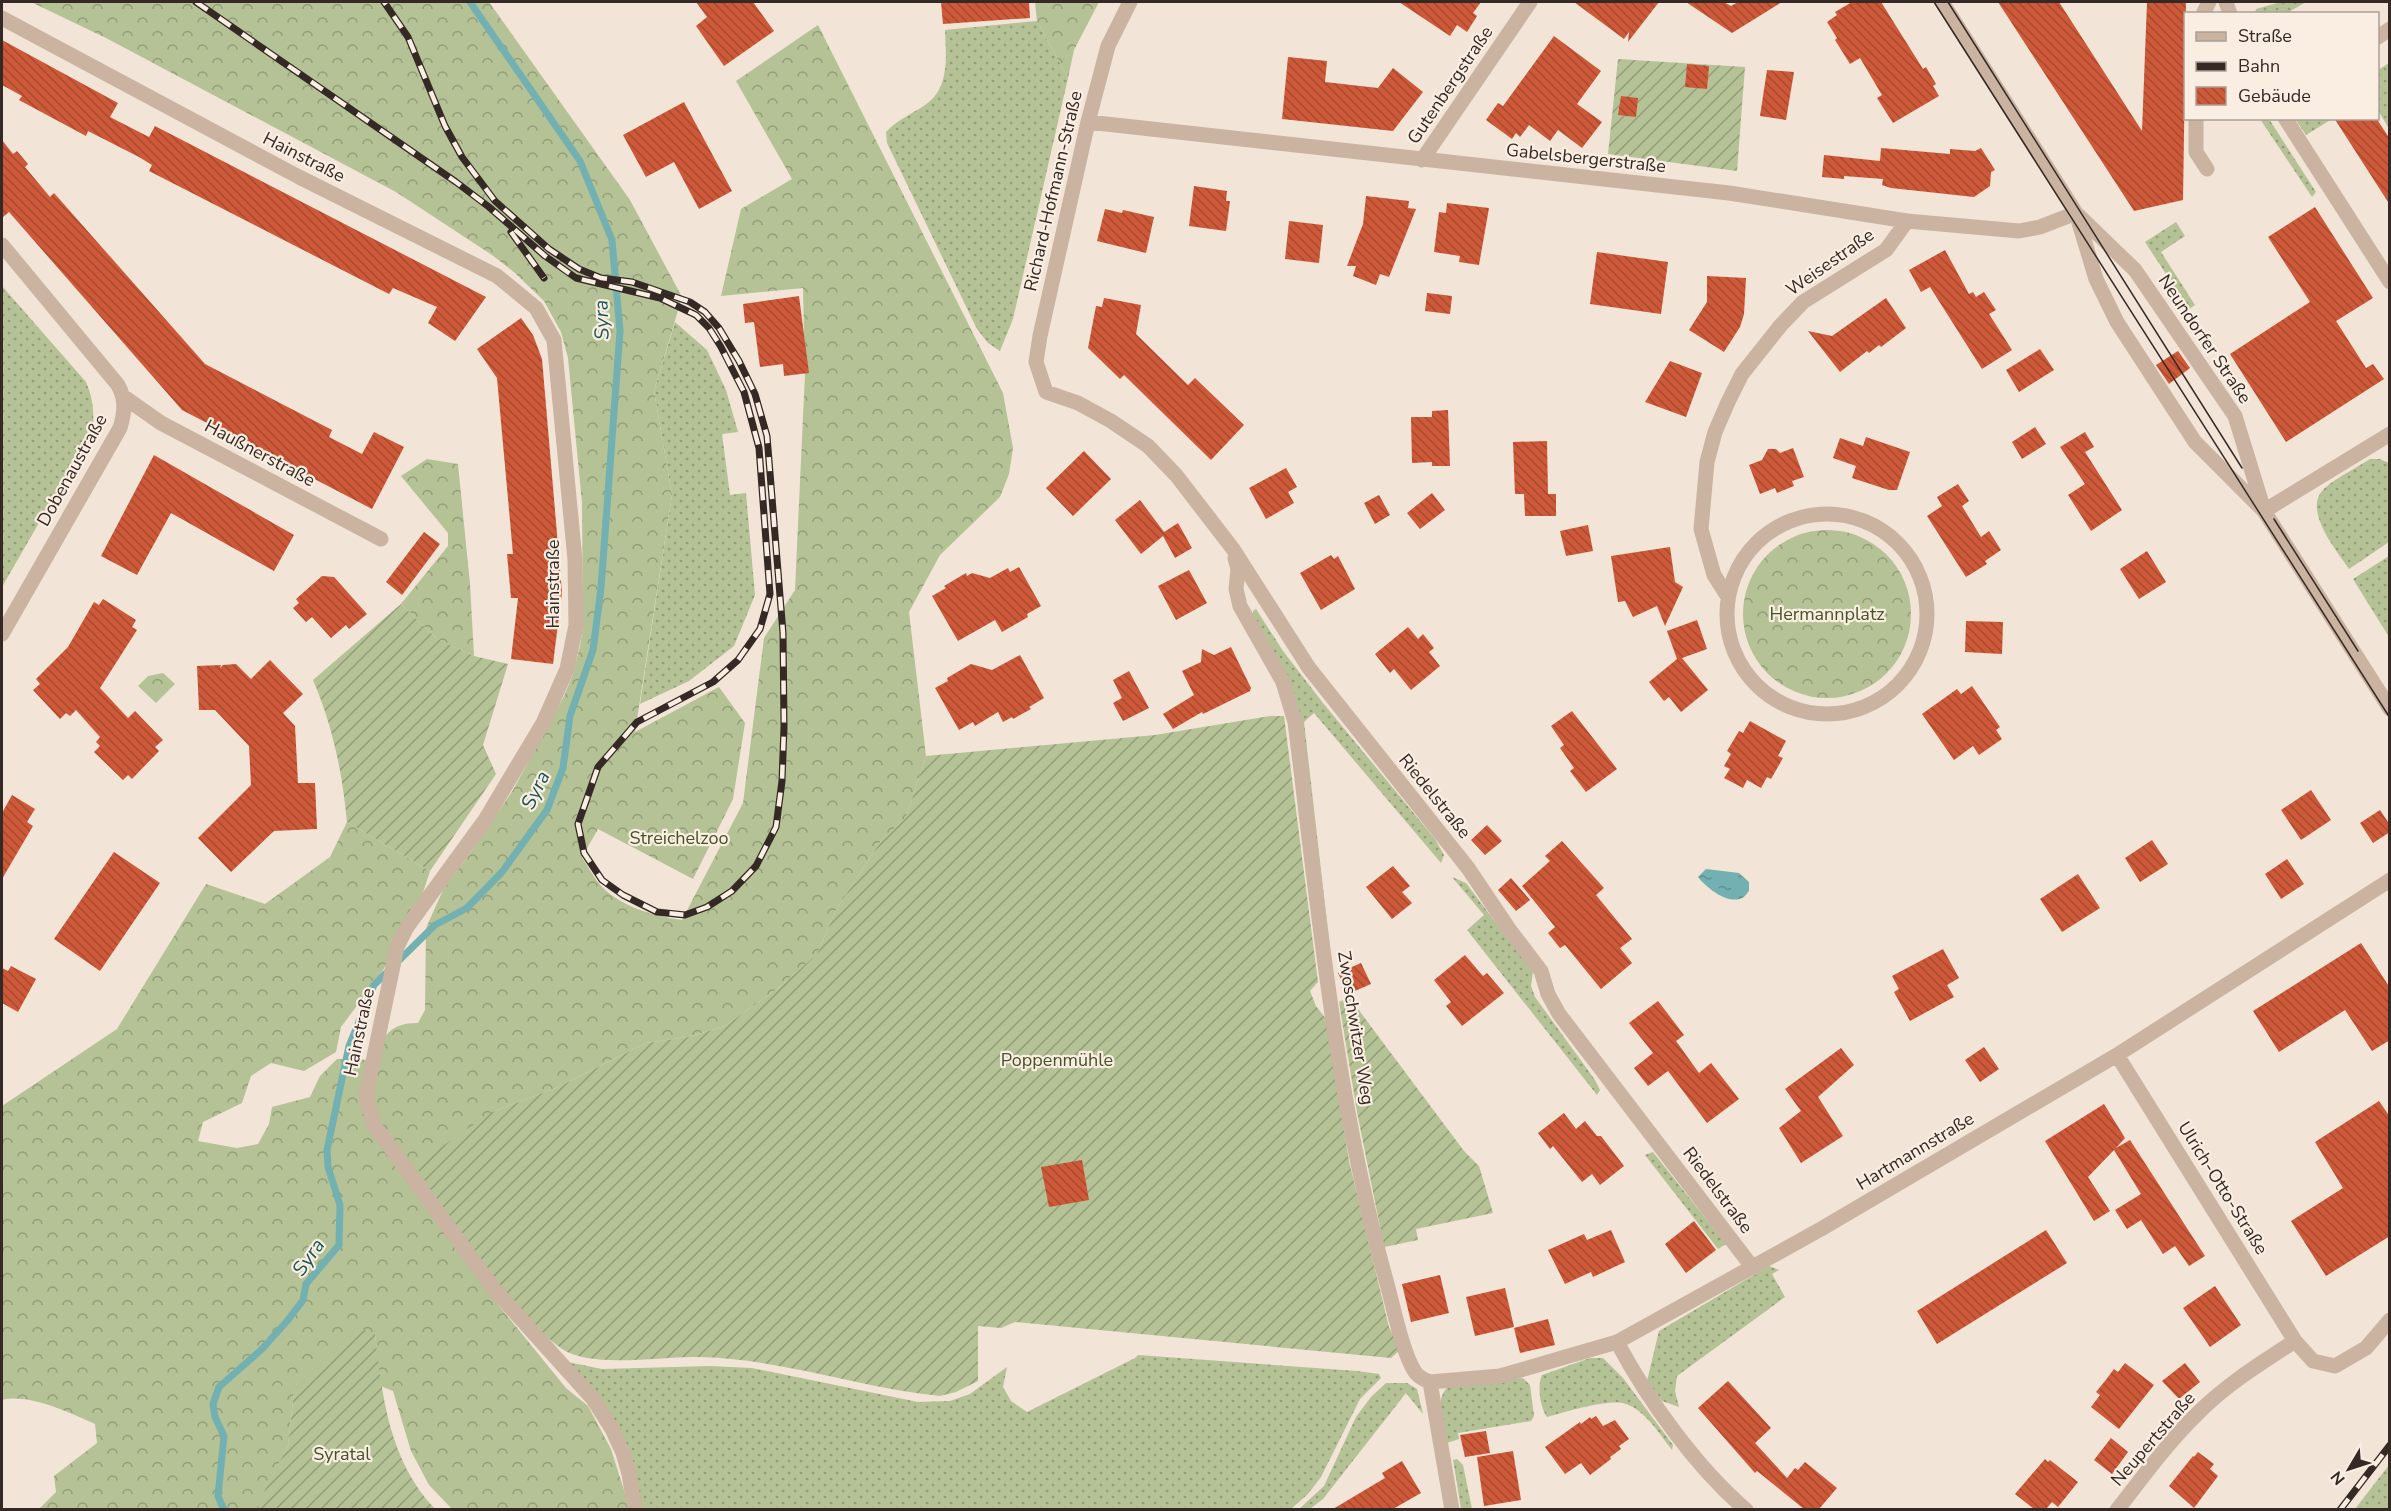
<svg xmlns="http://www.w3.org/2000/svg" width="2391" height="1511" viewBox="0 0 2391 1511" font-family="'Nunito Sans',sans-serif">
	<style>
		.grass { fill: url(#grass-dots) }
		.forest { fill: url(#forest-crowns) }
		.garden { fill: url(#garden-furrows) }
		.water { fill: url(#water-ripples) }
		.lines { fill: none; stroke-linecap: round; stroke-linejoin: round }
		.stream { stroke: #73b0b1; stroke-width: 7 }
		.building { fill: url(#building-back-hatch) }
		.minor { stroke: #cbb3a1; stroke-width: 15 }
		.tram { stroke: #342925; stroke-width: 1.5 }
		.rail-casing { stroke: #342925; stroke-width: 7 }
		.rail { stroke: #faeee2; stroke-width: 4.5; stroke-dasharray: 14; stroke-linecap: butt }
		.labels { text-anchor: middle; stroke-width: 4.5; stroke-linejoin: round; paint-order: stroke }
		.street-label { font-size: 18px; fill: #342925; stroke: #faeee2 }
		.park-label { font-size: 18px; fill: #455427; stroke: #faeee2 }
		.water-label { font-size: 20px; font-style: italic; fill: #185658; stroke: #faeee2 }
	</style>
	<defs>
		<pattern id="grass-dots" width="8" height="8" patternUnits="userSpaceOnUse" patternTransform="scale(1.5)"><rect width="8" height="8" fill="#b4c295"/><path d="M2 2h.1M6 6h.1" fill="none" stroke="#939e79" stroke-width="1.8" stroke-linecap="round"/></pattern>
		<pattern id="forest-crowns" width="20" height="18" patternUnits="userSpaceOnUse" patternTransform="scale(1.5)"><rect width="20" height="18" fill="#b4c295"/><path d="M2 6a3 3 0 1 1 6 0M12 15a3 3 0 1 1 6 0" fill="none" stroke="#939e79"/></pattern>
		<pattern id="garden-furrows" width="10" height="10" patternUnits="userSpaceOnUse" patternTransform="scale(1.5)"><rect width="10" height="10" fill="#b4c295"/><path d="M-1 1l2-2M0 10L10 0M9 11l2-2" fill="none" stroke="#939e79"/></pattern>
		<pattern id="water-ripples" width="26" height="14" patternUnits="userSpaceOnUse" patternTransform="scale(1.5)"><rect width="26" height="14" fill="#73b0b1"/><path d="M2 4q2-2 4 0t4 0M15 11q2-2 4 0t4 0" fill="none" stroke="#5f8f90"/></pattern>
		<pattern id="building-back-hatch" width="6" height="6" patternUnits="userSpaceOnUse" patternTransform="scale(1.5)"><rect width="6" height="6" fill="#ce5938"/><path d="M-1 5l2 2M0 0l6 6M5-1l2 2" fill="none" stroke="#a84a2f"/></pattern>
	</defs>
	<rect width="100%" height="100%" fill="#f2e4d6"/>
	<path class="grass" d="M2281,2h25l-19,11h-32l1,-4z
		M1037,21l31,57 -55,241 -13,32 -12,-8 -11,-14 -90,-186 -1,-11c11,-12 26,-18 39,-27 25,-17 21,-48 20,-75z
		M2389,63v66l-11,-19v-40z
		M2260,119h9l47,73 -4,5z
		M2332,119l-26,16 -11,-16 37,-1z
		M2176,222l9,14 -24,16 34,53 -6,4 -44,-67z
		M2,286l84,96c7,16 8,30 7,47l-91,158z
		M675,322l32,28 19,40 12,42 -16,2 8,61 16,-2 9,102 -21,51 -45,35 -49,23 32,-209 -18,-104z
		M2370,459h10l9,4v79l-40,27c-12,-18 -46,-58 -26,-79 9,-10 35,-23 47,-31z
		M2389,556v81l-36,-58z
		M1256,609l27,42 40,52 112,136 9,16 -3,8 -127,-150 -10,9 26,226 -26,-206 -51,-124v-7z
		M1452,877l14,6 67,89 -2,14 4,11 60,83 5,10 -3,5 -130,-165 17,-15z
		M1653,1152l73,92 -8,5 -73,-94z
		M1769,1266l10,4 -7,4 13,23 -108,79 -2,15 4,16 -17,-6 -15,-20 12,-50z
		M1138,1355l219,16 22,3 2,4 -21,21 -39,78 -13,17 -17,15 -654,1 -5,-39 -64,-109 34,7 108,-3 42,2 166,34 32,-1 20,-7 37,-27 -4,20 8,14 16,11 108,-54z
		M1590,1358h13l20,20 50,67 -1,5c-12,-15 -26,-39 -46,-46 -17,-6 -60,8 -79,13 -7,-10 -10,-31 -5,-42z
		M1523,1378l7,7 4,31 -3,5 -73,12 1,6 -12,4c-3,-18 -14,-44 2,-57z
		M1386,1383h21l10,6 6,25 -17,-21 -83,106 -13,10h-11l25,-23 32,-69 15,-20z
		M1457,1459l6,6 9,44h-11l-8,-49z
		M2389,1465v44h-34z"/>
	<path class="forest" d="M31,2h458l141,198 52,97 -28,94 18,104 -37,237 84,-45 26,36 -12,76 -40,80 -95,-50 -16,28c5,8 10,17 15,24 19,25 57,35 85,39l61,-117 21,-165 31,-48 10,-216 -2,-86 -82,8 20,-87 51,-30 -56,-98 82,-56 185,368 10,55 -4,26 -9,23 -60,58 -31,57 17,144 -20,61 -25,24 -45,69 -19,44 -40,35 -52,37 -37,11 -42,6 -90,45 -64,24 -41,110 40,74 75,92 22,18 23,43 19,60h-178l-23,-24 -18,-34 -18,-60 -13,-5 -5,-53 -81,59 -6,54 -30,59 2,4h-221l17,-17 -2,-16 43,-33 -2,-19c-25,-11 -66,-31 -93,-24v-294l115,-77 89,-145 59,20 65,-47 17,-35 83,49 -12,37 -36,64 -41,55 -5,25 -32,19 -33,-8 -20,13 -9,27 -39,19 -5,19 39,7 21,-4 11,-20 3,-17 38,-10 10,-21 17,-17 36,1c11,-24 16,-37 45,-37l7,-13 1,-82 17,-38 28,-38 42,-62 51,-94 9,-22 7,-28 3,-20 -1,-123 -14,-145 -7,-26 -17,-31 -29,-28 -23,-18 -96,-63 -288,-153z
		M1035,2h64l-25,48 -6,28 -31,-57z
		M427,459l31,5 12,120 4,72 -38,-18 -35,-34 47,-58v-13l-47,-57z
		M1743 614a84 84 0 1 1 168 0a84 84 0 1 1-168 0Z
		M163,673l12,11 -19,19 -18,-17 10,-10z"/>
	<path class="garden" d="M1618,59l127,8 -8,104 -129,-17z
		M401,604l35,34 38,18 34,8 -25,81 13,29 -66,97 -83,-49c-5,-51 -14,-95 -34,-142z
		M1270,716h14l34,266 -8,9 6,15 11,14 22,141 40,166 11,23 -9,8 -376,-36 -14,6 -23,-2v55l-22,11 -16,4c-81,-8 -160,-38 -243,-39 -35,-1 -104,12 -135,-8 -17,-12 -32,-29 -46,-44 -39,-43 -70,-91 -101,-140l77,-53 64,-24 90,-45 42,-6 37,-11 52,-37 40,-35 19,-44 45,-69 25,-24 20,-61 229,-21z
		M1349,997l115,154 15,15 14,47 -77,16 2,11 -34,7 -27,-135 -18,-110z
		M359,1328l16,5c7,63 14,128 60,176h-175l-3,-4 31,-59 6,-54z"/>
	<path class="water" d="M1706,869l33,4 10,9v9c-2,2 -4,6 -7,7 -15,7 -36,-11 -44,-21z"/>
	<g class="lines">
		<path class="stream" d="M224,1510l-6,-14 6,-60 -9,-19 -2,-13 6,-17 43,-38 26,-29 15,-20 3,-16 33,-39 1,-40 -12,-38 -1,-17 22,-104 25,-61 61,-60 32,-17 35,-36 45,-62 16,-42 7,-52 23,-66 8,-62 19,-257 -8,-91 -32,-79 -110,-159"/>
	</g>
	<path class="building" d="M696,2h57l21,29 -50,35 -28,-40 11,-9z
		M941,2h88l1,16 -87,6z
		M1399,2h82l-8,11 4,3 -10,16 -10,-7 -7,11z
		M1574,2h85l-31,40 1,-10 -5,7z
		M1686,2h38l7,4 7,-4h44l-50,31z
		M1852,2h29l42,67 3,-2 10,17 -3,2 6,10 -46,27 -16,-25 5,-3 -22,-37 -10,6 -15,-24 2,-2 -10,-16 10,-7 -2,-3z
		M1998,2h61l83,129 5,-129h39l-3,198 -49,11z
		M1554,36l47,35 -24,33 25,18 -20,26 -24,-18 -8,11 -21,-16 -9,12 -4,-4 -4,6 -26,-19 12,-17 5,3z
		M2,40l116,63 -8,14 39,20 6,-11 331,171 -31,44 -27,-18 9,-16 -44,-19 -4,6 -240,-123 3,-6 -13,-8 -51,-26 -2,5 -67,-36 3,-4 -20,-11z
		M1288,57l39,4 -2,21 53,6 15,-20 30,24 -30,39 -111,-12z
		M1687,64l22,2 -2,23 -22,-2z
		M1767,70l27,2 -8,48 -26,-4z
		M1621,96l17,2 -2,19 -18,-2z
		M684,102l48,89 -33,18 -25,-47 -28,15 -23,-42z
		M2334,118h42l14,21v66z
		M2,140l11,14 4,-3 11,13 -3,3 25,30 4,-4 151,171 127,66 -3,7 33,17 12,-22 30,15 -32,62 -190,-99 -173,-198 -7,6z
		M1881,148l69,6v-5l25,2 6,-3 14,22 -4,2 -1,14 -16,11 -83,-9 -9,-3 1,-6 -39,-3v3l-22,-2 2,-22 56,6z
		M1194,186l33,5 -1,10h4l-4,30 -37,-5z
		M1366,196l43,5 -1,7 8,1 -27,68 -9,-3 -4,11 -23,-9 3,-10h-9l16,-42z
		M1447,203l42,5 -10,57 -20,-3 1,-6 -26,-4 5,-40 7,1z
		M2315,207l58,91 -37,23 30,47 7,-4 11,15 -98,63 -56,-88 80,-52 -42,-65z
		M1105,209l17,4 1,-3 31,7 -8,36 -49,-12z
		M1289,221l34,4 -4,38 -34,-4z
		M1945,250l24,44 4,-2 3,5 8,-5 12,18 -7,4 23,36 -30,19 -52,-82 -9,5 -12,-22z
		M1597,252l71,10 -7,52 -71,-10z
		M1707,276l39,2 -2,36 -4,13 -16,25 -35,-22 18,-28z
		M1427,293l25,3 -2,18 -25,-3z
		M799,296l10,77 -25,3 -1,-12 -23,3 -6,-45 -9,1 -2,-19z
		M1104,298l37,7 -5,29 52,51 7,-7 49,47 -33,35 -87,-85 -4,4 -32,-31 8,-42 6,1z
		M1886,298l20,30 -25,19 -2,-2 -10,8 -2,-2 -27,21 -32,-41 24,5z
		M521,318l12,17 9,24 20,233 -9,72 -42,-5 7,-61h-7l-4,-44h6l-16,-176 -20,-29z
		M2040,349l14,21 -35,22 -13,-22z
		M2178,351l12,17 -21,16 -13,-19z
		M1670,361l32,12 -16,44 -41,-15z
		M1448,410l2,56h-18v-4l-20,1 -1,-46h21v-6z
		M2035,427l11,17 -24,15 -10,-17z
		M2085,432l9,15 -9,5 37,58 -31,21 -23,-36 17,-11 -25,-37z
		M1866,437l44,15 -13,38h-8l-37,-12 4,-12 -23,-8 7,-20 23,8z
		M1547,441l1,53h8v22h-31l-1,-22h-9l-2,-52z
		M1793,448l11,29 -12,4 2,5 -17,7 -2,-5 -15,6 -11,-29 13,-5 6,-11h8l4,4z
		M1084,451l27,28 -38,37 -27,-28z
		M154,455l140,80 -20,36 -103,-58 -34,62 -36,-19z
		M1286,468l11,19 -9,5 6,11 -28,16 -17,-31z
		M1958,484l11,17 -7,5 19,31 8,-6 12,19 -16,11 2,3 -21,13 -39,-61 15,-10 -5,-9z
		M1432,493l13,17 -25,19 -13,-16z
		M1379,495l11,20 -15,9 -11,-21z
		M1140,500l24,32 14,-9 14,25 -17,10 -12,-22 -22,18 -26,-34z
		M1588,525l5,26 -27,5 -6,-25z
		M424,532l16,12 -38,51 -16,-13z
		M1670,547l5,35 8,5 -18,39 -8,-20 -24,11 -8,-16 -7,1 -7,-46z
		M2147,551l19,31 -27,17 -19,-30z
		M1331,555l3,4 4,-3 17,33 -34,21 -21,-37z
		M1019,567l22,39 -14,8 1,3 -26,15 -7,-12 -37,21 -26,-45 14,-8 -2,-2 22,-13 1,3 5,-3 18,5 18,-10 2,4z
		M1189,570l18,33 -31,17 -18,-34z
		M322,576l12,1 33,37 -18,15 -3,-4 -15,13 -19,-21 -6,5 -13,-14 6,-5 -3,-4z
		M103,599l33,21 -4,7 5,3 -37,58 28,30 7,-7 28,29 -8,7 4,4 -27,28 -4,-4 -5,5 -29,-28 6,-6 -4,-4 4,-5 -24,-27 -6,6 -4,-3 -6,6 -27,-29 7,-6 -4,-5 32,-32 26,-45 5,3z
		M1697,620l10,29 -25,9 26,32 -27,22 -12,-15 -5,4 -15,-19 28,-23 -10,-28z
		M1966,621l37,1 -1,32 -37,-2z
		M1408,627l10,12 5,-5 11,14 -5,4 11,14 -29,24 -17,-21 -4,4 -15,-19z
		M1231,647l20,41 -1,3 -47,23 -1,-2 -29,17 -10,-15 31,-19 -12,-24 19,-9 1,-13 12,6z
		M1020,655l24,43 -15,9 2,2 -18,10 -1,-2 -9,5 -5,-10 -23,14 -2,-4 -14,8 -24,-42 13,-7 -1,-3 24,-14 21,6z
		M270,660l33,34 -20,19 12,13 3,57h17l2,46 -43,2 -43,41 -33,-34 53,-53 -2,-39 -34,-36h-16l-2,-44 24,-1 -1,3 3,-3 13,-1 15,15z
		M1129,671l20,37 -26,13 -10,-18 9,-5 -9,-18z
		M1972,686l28,41 -4,3 6,9 -23,16 -6,-9 -19,14 -32,-46 35,-25 4,5z
		M1572,711l45,58 -31,23 -16,-21 4,-3 -14,-20 4,-3 -13,-19z
		M1750,721l36,20 -8,15 5,2 -12,21 -4,-2 -6,11 -14,-8 -4,8 -19,-10 6,-9 -6,-3 7,-12 -4,-3 12,-20 4,2z
		M2311,790l20,30 -30,20 -20,-30z
		M12,795l23,14 -8,13 6,4 -31,53v-66z
		M2380,810l10,15v7l-17,11 -13,-20z
		M1487,825l15,16 -17,14 -14,-15z
		M2152,840l16,24 -28,18 -15,-24z
		M1562,841l42,47 -8,7 36,44 -12,9 12,15 -31,26 -36,-44 -5,3 -12,-15 7,-6 -33,-41 28,-25 -5,-5z
		M114,852l46,31 -60,88 -46,-32z
		M2287,859l17,25 -23,15 -16,-25z
		M1393,866l17,20 -8,6 10,11 -20,16 -26,-32z
		M2078,874l22,34 -38,24 -22,-33z
		M1511,878l19,22 -14,11 -18,-21z
		M2361,943l29,45v52l-18,11 -27,-41 -66,42 -26,-41z
		M1943,949l16,29 -12,7 7,12 -44,24 -16,-29 5,-3 -7,-13z
		M1465,955l18,21 4,-3 17,20 -42,33 -16,-20 5,-4 -17,-22z
		M1361,963l10,21 -23,10 -10,-21z
		M11,966l25,13 -18,33 -16,-9v-35l6,3z
		M1658,1001l26,34 -8,6 23,32 12,-10 28,36 -32,24 -39,-52 -20,15 -14,-18 19,-15 -24,-30z
		M1984,1047l15,22 -19,13 -15,-22z
		M1841,1048l13,17 -36,32 25,39 -42,27 -22,-35 22,-17 -16,-22z
		M2379,1101l11,16v119l-64,40 -35,-55 52,-33 -28,-46z
		M2104,1104l21,34 -9,10 14,-8 75,116 -16,10 -14,-20 -12,8 -22,-34 -14,9 -12,-19 26,-16 -27,-44 -26,27 22,34 -16,10 -49,-80z
		M1564,1113l12,16 9,-8 12,15h4l23,30 -24,19 -8,-11 -10,8 -29,-36 -3,3 -12,-16z
		M1082,1160l7,40 -40,7 -8,-40z
		M1694,1221l22,29 -30,23 -21,-29z
		M1611,1230l14,32 -32,15 -2,-5 -26,12 -17,-34 36,-16 3,6z
		M2046,1230l21,33 -130,81 -20,-33z
		M1440,1275l9,38 -38,9 -9,-38z
		M2215,1286l26,39 -31,22 -27,-39z
		M1505,1288l9,39 -39,9 -9,-39z
		M1548,1319l7,26 -35,8 -6,-25z
		M2125,1363l29,22 -35,44 -28,-22 9,-12 -4,-3 9,-11 9,-12 4,3z
		M2185,1363l15,19 -21,17 -17,-18z
		M1728,1381l43,47 -16,15 32,35 8,-10 3,2 7,-8 32,26 -18,21h-15l-47,-38 -2,2 -57,-65z
		M1596,1416l7,10 12,-6 14,19 -10,7 2,3 -11,8 1,2 -21,16 -9,-12 -16,11 -20,-27 35,-25 1,2 9,-7 1,2z
		M1486,1431l4,22 -25,4 -5,-22z
		M2111,1438l17,14 -16,22 -18,-14z
		M1513,1451l8,49 -37,6 -7,-49z
		M2198,1452l16,12 -4,5 8,7 -24,32 -25,-22 24,-30 1,1z
		M2045,1459l3,3 2,-2 28,22 -20,25 -6,-5 -6,7h-12l-19,-15z
		M1402,1461l19,32 -28,16h-60l52,-31 -3,-5z"/>
	<g class="lines">
		<path class="minor" d="M1130,2l-22,44 -20,76 -48,214 -4,26 10,30 32,11 33,18 37,25 28,29 57,74 76,119 159,200 41,61 32,42 7,23 11,20 194,254
			M1942,2l134,211 20,66 21,43 78,120 69,69 126,198
			M2226,2l4,12
			M2203,14l6,-12
			M2,18l297,159 198,99 39,32 18,32 21,220 1,65 -9,44 -24,54 -58,97 -78,107 -10,20 -31,148 8,30 120,164 99,110 19,30 11,24 6,21 6,36
			M2378,37l12,-8
			M2196,118v34l11,17
			M2285,118l105,164
			M1088,122l641,71 178,28 112,10 21,-4 36,-14
			M1422,160l108,-158
			M2078,215l57,55 100,146 28,91
			M2,245l116,140c8,15 7,26 2,43l-118,206
			M124,397l37,26 220,116
			M2264,511l126,-77
			M1727 614a100 100 0 1 1 200 0a100 100 0 1 1-200 0Z
			M1235,558l3,11 -2,20 4,17 43,76 12,40c23,184 40,371 89,551 8,26 17,77 31,99 3,5 10,8 15,10l22,128
			M1728,597l-14,-22 -13,-46 6,-67 8,-30 13,-30 14,-28 39,-49 22,-23 83,-52 21,-29
			M2117,1055l178,286 18,20 22,5 31,-18 24,-28
			M1617,1342c31,58 79,125 129,168
			M1430,1382l70,-6 117,-34 204,-113 296,-174 273,-175
			M2117,1510c26,-33 51,-68 81,-97 29,-29 63,-50 97,-72"/>
		<path class="tram" d="M1934,2l456,716
			M1948,2l294,466
			M2274,519l84,132"/>
		<g class="rail-casing">
			<path id="rail" d="M196,2l260,180 33,25 56,49 31,22 84,20 36,17 13,13 12,19 23,45 15,56 11,146 -10,35 -22,31 -25,22 -76,40 -39,45 -20,57 6,29 18,27 21,15 34,17 28,3 22,-8 25,-16 24,-25 20,-39 6,-46 2,-54 -1,-94 -16,-197 -12,-42 -16,-33 -20,-33 -14,-16 -15,-10 -58,-20 -31,-4 -22,-9 -30,-20 -54,-48 -33,-44 -17,-31 -37,-89 -24,-35
				M511,232l33,46
				M2340,1510l50,-65"/>
		</g>
		<use href="#rail" class="rail"/>
	</g>
	<g class="labels">
		<g class="street-label">
			<text transform="translate(1450 85) rotate(-56)" y="6">Gutenbergstraße</text>
			<text transform="translate(304 157) rotate(27)" y="6">Hainstraße</text>
			<text transform="translate(1586 158) rotate(6)" y="6">Gabelsbergerstraße</text>
			<text transform="translate(1053 191) rotate(-77)" y="6">Richard-Hofmann-Straße</text>
			<text transform="translate(1830 262) rotate(-35)" y="6">Weisestraße</text>
			<text transform="translate(2205 339) rotate(56)" y="6">Neundorfer Straße</text>
			<text transform="translate(260 453) rotate(28)" y="6">Haußnerstraße</text>
			<text transform="translate(72 470) rotate(-61)" y="6">Dobenaustraße</text>
			<text transform="translate(553 584) rotate(-90)" y="6">Hainstraße</text>
			<text transform="translate(1435 796) rotate(51)" y="6">Riedelstraße</text>
			<text transform="translate(1356 1028) rotate(81)" y="6">Zwoschwitzer Weg</text>
			<text transform="translate(359 1032) rotate(-78)" y="6">Hainstraße</text>
			<text transform="translate(1915 1151) rotate(-31)" y="6">Hartmannstraße</text>
			<text transform="translate(2223 1188) rotate(58)" y="6">Ulrich-Otto-Straße</text>
			<text transform="translate(1718 1190) rotate(53)" y="6">Riedelstraße</text>
			<text transform="translate(2153 1439) rotate(-49)" y="6">Neupertstraße</text>
		</g>
		<g class="park-label">
			<text x="1827" y="620">Hermannplatz</text>
			<text x="679" y="844">Streichelzoo</text>
			<text x="1057" y="1066">Poppenmühle</text>
			<text x="342" y="1460">Syratal</text>
		</g>
		<g class="water-label">
			<text transform="translate(601 320) rotate(-92)" y="7">Syra</text>
			<text transform="translate(535 790) rotate(-64)" y="7">Syra</text>
			<text transform="translate(308 1257) rotate(-55)" y="7">Syra</text>
		</g>
	</g>
	<rect width="2391" height="1511" fill="none" stroke="#342925" stroke-width="6"/>
	<rect x="2184" y="12" width="195" height="108" fill="#faeee2" stroke="#ab9f96" stroke-width="1.5"/>
	<rect x="2196" y="32" width="30" height="9" fill="#cbb3a1" stroke="#ab9f96" stroke-width="1.5"/>
	<text x="2238" y="42" font-size="18" fill="#342925">Straße</text>
	<rect x="2196" y="62" width="30" height="9" fill="#342925" stroke="#ab9f96" stroke-width="1.5"/>
	<text x="2238" y="72" font-size="18" fill="#342925">Bahn</text>
	<rect x="2196" y="87" width="30" height="18" fill="url(#building-back-hatch)" stroke="#ab9f96" stroke-width="1.5"/>
	<text x="2238" y="102" font-size="18" fill="#342925">Gebäude</text>
	<g transform="translate(2349 1469) rotate(231)" stroke="#faeee2" stroke-width="4.5" paint-order="stroke">
	<path d="M0-4.5L10 22L0 15L-10 22Z" fill="#342925"/>
	<text y="-9" font-size="16" font-weight="bold" text-anchor="middle" fill="#342925">N</text>
	</g>
</svg>
